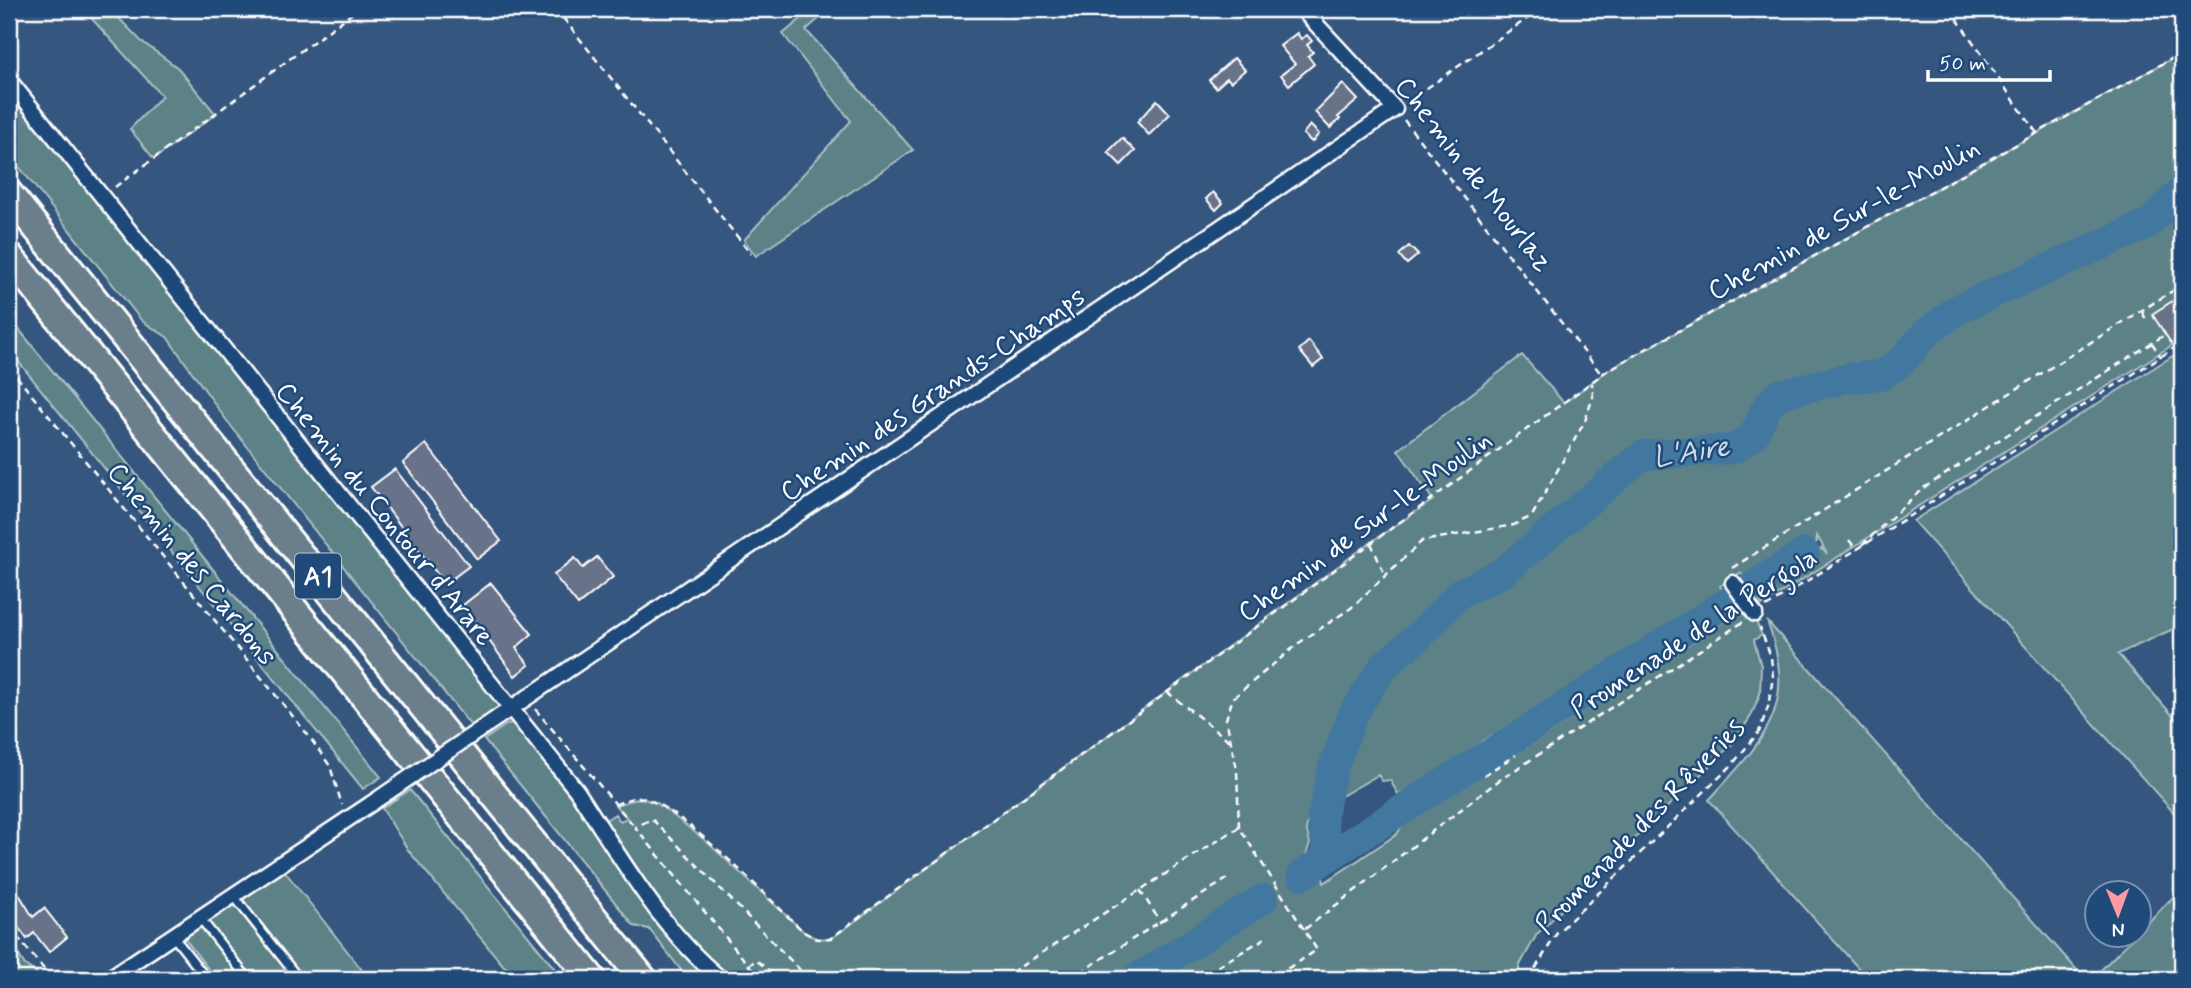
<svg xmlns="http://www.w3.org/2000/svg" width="2191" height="988" viewBox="0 0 2191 988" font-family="Mynerve,sans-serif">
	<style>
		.green { fill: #5b8187; stroke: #adc0c3; stroke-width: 2 }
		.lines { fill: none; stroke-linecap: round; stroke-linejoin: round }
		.river { stroke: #42789f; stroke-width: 30 }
		.building { fill: #687288; stroke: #fff; stroke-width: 2 }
		.service-casing { stroke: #fff; stroke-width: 12 }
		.minor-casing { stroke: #fff; stroke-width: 19 }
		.motorway-casing { stroke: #fff; stroke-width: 32 }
		.path { stroke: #fff; stroke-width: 2.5; stroke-dasharray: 7 5; stroke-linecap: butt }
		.service { stroke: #1f4a7a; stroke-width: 7 }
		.minor { stroke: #1f4a7a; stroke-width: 14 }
		.motorway { stroke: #6b7e8b; stroke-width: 26 }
		.minor-bridge-casing { stroke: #fff; stroke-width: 19; stroke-linecap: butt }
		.minor-bridge { stroke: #1f4a7a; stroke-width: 14 }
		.labels { text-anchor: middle; stroke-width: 5; stroke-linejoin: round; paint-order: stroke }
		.shield { fill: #1f4a7a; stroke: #bcc9d7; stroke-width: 2 }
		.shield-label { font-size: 26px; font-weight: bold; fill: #fff }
		.street-label { font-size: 28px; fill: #fff; stroke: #1f4a7a }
		.water-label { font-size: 30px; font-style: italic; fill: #d0dde7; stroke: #1f4a7a }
	</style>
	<rect width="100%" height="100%" fill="#35567e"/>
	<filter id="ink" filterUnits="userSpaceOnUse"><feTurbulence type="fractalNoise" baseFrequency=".0143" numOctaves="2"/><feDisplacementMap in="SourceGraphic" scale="14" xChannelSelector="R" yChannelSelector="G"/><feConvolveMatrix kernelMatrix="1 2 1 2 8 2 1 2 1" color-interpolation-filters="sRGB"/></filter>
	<g filter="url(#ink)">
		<path class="green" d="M83,9h27l31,32 37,27 38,46 -62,45 -24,-30 32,-33z
			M813,9h17l-24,21 107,120 -157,106 -12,-16 107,-119 -68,-87z
			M2182,53v286l-420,266 -3,-5 8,-4 -3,-6 50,-30 7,-12 6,6 -11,-20 1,8 -14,2 -48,32 -4,-5 -8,5 -3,-3 -20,13 4,7 -241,148 -64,46 -21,7 -8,-14 -8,1 -4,-6 -66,38 -6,15 4,15 -10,31 23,4 1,5 73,-49 5,-8 347,-220 13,29 -8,5 7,26 -1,28 -9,22 -17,26 -197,192 -17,31 -4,14h-795l-12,-9 -110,-146 16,-10 5,7 7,-3 -12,-13 26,-7 16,5 49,38 98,91 13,7 15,-1 539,-396 62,-42 -35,-50 124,-95 42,48 44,-33z
			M9,90l490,615 -2,4 -26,17 -244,-305 -60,-84 -25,-16 -122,-153 -11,-14z
			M9,317c123,154 249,306 372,460l-18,12 -354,-439z
			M2182,350v275l-64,29 64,72v96l-269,-301z
			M1767,621l318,358h-217l-159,-179c56,-62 90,-92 58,-179z
			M515,722l43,54 116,169 35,34h-21l-39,-50 -15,-3 -150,-186 22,-15z
			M410,790l153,189h-43l-17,-14 -95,-115 -26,-42z
			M283,869l86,110h-153l-33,-43z
			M2182,888v86l-5,5h-85z
			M14,948l11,17 19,14h-35v-27z"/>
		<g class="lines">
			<path class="river" d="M1328,857l477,-304
				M1302,875l26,-18 -6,-39 11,-50 20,-54 30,-47 39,-34 38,-40 42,-20 141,-118 91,-6 20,-14 12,-27 13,-14 69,-16 34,-3 19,-13 24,-28 33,-25 190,-85 34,-33
				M1136,979l127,-80"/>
		</g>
		<path class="building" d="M1297,33l4,6 6,-4 5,6 -5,4 6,7 -5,4 6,8 -25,21 -8,-10 14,-11 -15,-18z
			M1234,58l11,12 -14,12 -4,-4 -11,10 -7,-8z
			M1343,84l15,16 -20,17 2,2 -10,9 -15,-16z
			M1157,100l13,14 -21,21 -12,-13z
			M1310,125l9,9 -7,8 -9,-8z
			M1122,138l13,13 -14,14 -13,-13z
			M1213,192l10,11 -7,7 -10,-11z
			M1409,246l9,9 -11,9 -8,-9z
			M2182,295v41l-11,7 -19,-29z
			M1309,341l14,18 -10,8 -14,-17z
			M426,444l75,97 -24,18 -74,-96z
			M395,469l74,97 -24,18 -74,-97z
			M597,557l16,20 -35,28 -24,-30 21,-17 8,10z
			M491,583l41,51 -16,14 13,17 -14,11 -52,-71z
			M9,878l24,39 11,-9 23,29 -18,15 -15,-19 -7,6 -18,-24z"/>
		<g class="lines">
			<g class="service-casing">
				<path id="service" d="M233,895l66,84
					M200,918l48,61
					M173,936l34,43"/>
			</g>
			<g class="minor-casing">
				<path id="minor" d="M9,80l568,711c43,65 83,138 144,188
					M1733,583l22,31
					M497,718l898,-609 -93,-100
					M108,979l264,-176"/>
			</g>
			<g class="motorway-casing">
				<path id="motorway" d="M9,194l634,785
					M9,256l583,723"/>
			</g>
			<path class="path" d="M556,9l195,245
				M1950,9l86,123
				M1407,102l134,-93
				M1404,120l198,255
				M115,187l243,-178
				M2142,312l5,9
				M2152,343l9,14
				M9,367l299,368 22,31 12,39
				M1849,540l8,10
				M1371,543l14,32
				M1862,545l60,-56 244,-155
				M1732,568l450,-283
				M1766,607l416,-264
				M1167,692l64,50
				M535,709l100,118
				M1484,775l32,-20
				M615,805c10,-5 21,-10 31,-6 38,11 126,103 158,133l13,7 14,-1 777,-568 574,-317
				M1239,827l-2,-57 -11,-51 7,-21 66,-55 52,-35 71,-67 92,-16 18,-9 53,-95 8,-24 -1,-14
				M1140,890l21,33
				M9,927l43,52
				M1305,929l193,-148 245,-159
				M748,966l8,-6 24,19
				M760,979l-125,-152 17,-8 157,160
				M1001,979l238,-152 78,123 -46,29
				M1070,979l157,-100
				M1197,979l68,-41
				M1529,979l28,-46 173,-166 29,-35 9,-25 5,-30 -2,-20 -11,-29"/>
			<use href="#service" class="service"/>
			<use href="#minor" class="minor"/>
			<use href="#motorway" class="motorway"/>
			<g class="minor-bridge-casing">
				<path id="minor-bridge" d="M372,803l125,-85"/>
			</g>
			<use href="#minor-bridge" class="minor-bridge"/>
		</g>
	</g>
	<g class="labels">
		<rect class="shield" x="295" y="553.5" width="46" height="45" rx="5"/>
		<g class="shield-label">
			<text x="318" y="585">A1</text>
		</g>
		<g class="street-label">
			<text transform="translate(1475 173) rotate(52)" y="10">Chemin de Mourlaz</text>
			<text transform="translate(1843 218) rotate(-29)" y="10">Chemin de Sur-le-Moulin</text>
			<text transform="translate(932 393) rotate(-34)" y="10">Chemin des Grands-Champs</text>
			<text transform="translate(386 513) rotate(51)" y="10">Chemin du Contour d'Arare</text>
			<text transform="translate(1364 525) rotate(-36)" y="10">Chemin de Sur-le-Moulin</text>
			<text transform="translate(193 563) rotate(51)" y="10">Chemin des Cardons</text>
			<text transform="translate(1693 632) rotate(-33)" y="10">Promenade de la Pergola</text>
			<text transform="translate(1639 825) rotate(-46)" y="10">Promenade des Rêveries</text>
		</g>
		<g class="water-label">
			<text transform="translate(1691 451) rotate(-9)" y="10">L'Aire</text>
		</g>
	</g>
	<rect width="2191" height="988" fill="none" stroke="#1f4a7a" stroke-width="35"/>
	<rect x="18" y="18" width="2156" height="953" fill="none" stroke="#fff" stroke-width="2.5" filter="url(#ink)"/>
	<g transform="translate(2118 914) rotate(179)"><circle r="33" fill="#1f4a7a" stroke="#7992af" stroke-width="2"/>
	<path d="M0-5L12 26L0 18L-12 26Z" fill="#ff9aa2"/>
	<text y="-10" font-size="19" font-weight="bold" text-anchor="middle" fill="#ffffff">N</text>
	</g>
	<path d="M1928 70v10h122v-10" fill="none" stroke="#ffffff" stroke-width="3.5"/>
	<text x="1939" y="70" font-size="21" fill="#ffffff" stroke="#1f4a7a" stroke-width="5" paint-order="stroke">50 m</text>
</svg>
